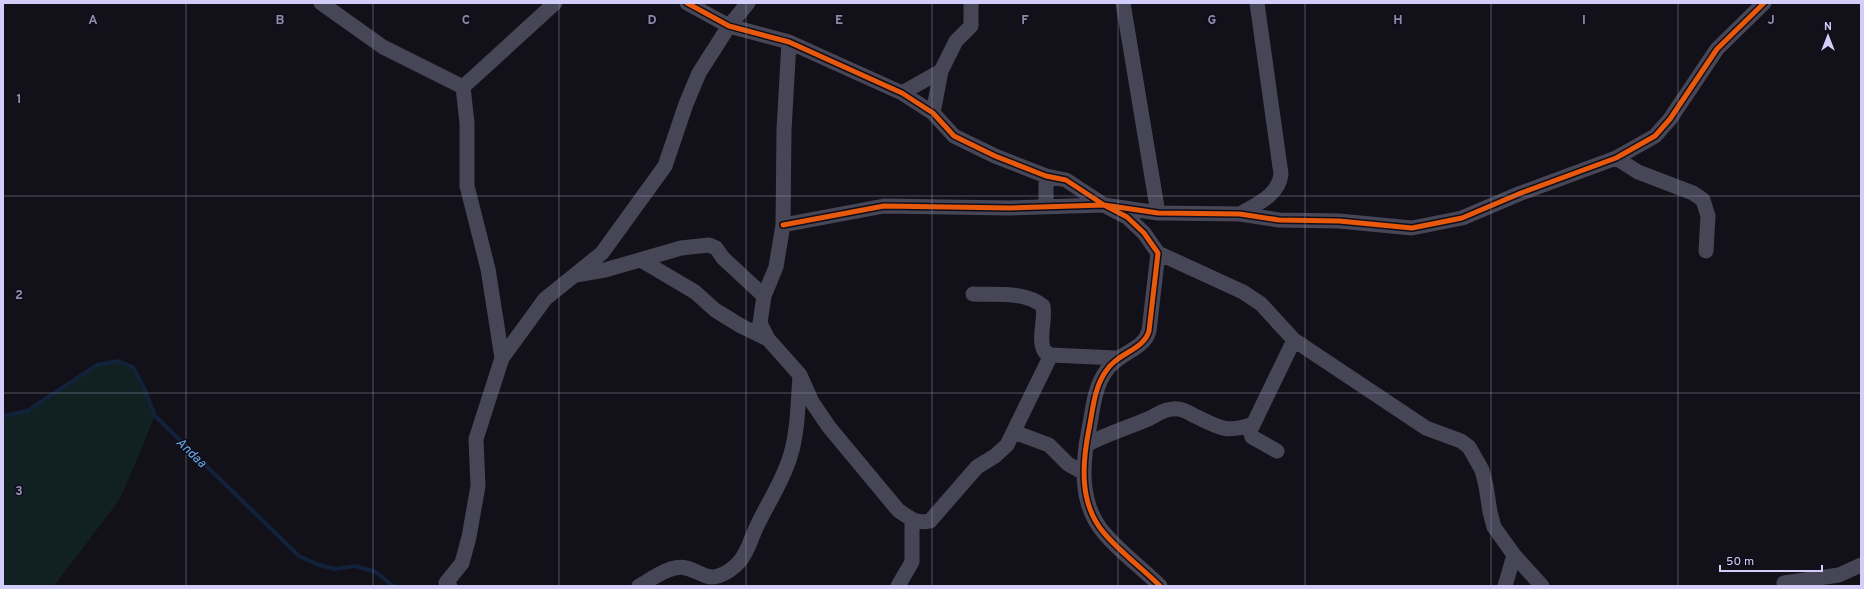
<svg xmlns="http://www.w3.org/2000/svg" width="1864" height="589" viewBox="0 0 1864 589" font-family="Overpass,sans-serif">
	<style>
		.green { fill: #112122 }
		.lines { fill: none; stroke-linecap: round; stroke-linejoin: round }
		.stream { stroke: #13223b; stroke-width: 4 }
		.minor { stroke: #474657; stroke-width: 15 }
		.cycleway-casing { stroke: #100d1b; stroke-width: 8 }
		.cycleway { stroke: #e8590c; stroke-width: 5 }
		.grid { fill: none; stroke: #8f8baa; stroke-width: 1; stroke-opacity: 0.55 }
		.labels { text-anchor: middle; stroke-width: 3; stroke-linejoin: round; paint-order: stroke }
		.water-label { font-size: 13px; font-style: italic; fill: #69afeb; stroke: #100d1b }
		.grid-label { font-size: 13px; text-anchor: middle; font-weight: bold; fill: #8f8baa; stroke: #100d1b; stroke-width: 3; stroke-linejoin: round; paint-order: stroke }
	</style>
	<rect width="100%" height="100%" fill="#121018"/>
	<path class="green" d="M118,361l15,6 11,21 11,28 -35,83 -66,87h-51v-170l24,-5 70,-46z"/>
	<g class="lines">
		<path class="stream" d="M3,416l24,-5 70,-46 21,-4 15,6 11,21 11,28 144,140 17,8 19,5 20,-3 21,6 17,14"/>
		<path class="minor" d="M321,3l62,44 80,40
			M687,3l42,23 60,16 113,51 31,20 21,23 41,20 51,20 20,4 38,25 23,12 17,16 14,20 -9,78c-5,19 -32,22 -43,40 -12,17 -13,38 -17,58 -7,35 -10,75 15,104 17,20 38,35 56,53
			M1123,3l35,210
			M789,42l-5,88 -1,95 -7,42 -12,29 -4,27 8,16 32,36 12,27 17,25 69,83c12,8 17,14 32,11l47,-54 18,-11 12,-11 44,-90
			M463,87l92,-84
			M902,93l39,-22
			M933,113l8,-42 15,-30 15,-15v-23
			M1616,158l22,14 55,21 10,7 5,16 -2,35
			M1046,176v31
			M1240,214c17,-10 39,-19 41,-40l-24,-171
			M783,225l101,-19 126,2 94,-3 54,8 82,1 39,6 60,1 73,7 50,-10 59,-25 95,-35 39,-22 15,-17 47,-70 47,-46
			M1158,253l85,39 18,12 33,36 132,88 35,13 8,6 13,23 4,16 4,26 4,15 20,28 28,31
			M641,260l54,32 20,18 26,16 27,13
			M576,275l29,-5 76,-22 28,-3 7,3 7,10 41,38
			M973,294c22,1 52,-3 70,12 3,14 -6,34 2,46l6,3 65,3
			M502,358l43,-59 57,-46 63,-87 21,-62 13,-31 30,-47 19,-23
			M1014,432l35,13 19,19 16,9
			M1086,445c20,-11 41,-17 62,-26 9,-4 15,-10 25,-10 7,-1 15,3 20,6 26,12 32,19 60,9
			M1277,451l-25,-14 -2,-6 44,-91
			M1784,583l55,-8 22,-10
			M450,586l-4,-3 16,-20 7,-26 9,-51 -2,-47 26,-81 -14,-89 -21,-83v-63l-4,-36
			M639,586c13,-7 32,-22 47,-18 11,2 20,12 32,8 8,-2 17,-9 22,-15 8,-10 11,-22 16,-33 11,-24 26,-45 34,-71 8,-24 8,-56 10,-81
			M898,586l14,-24v-42
			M1505,586l9,-31"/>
		<g class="cycleway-casing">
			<path id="cycleway" d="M687,3l42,23 60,16 113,51 31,20 21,23 41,20 51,20 20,4 38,25 23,12 17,16 14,20 -9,78c-5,19 -32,22 -43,40 -12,17 -13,38 -17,58 -7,35 -10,75 15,104 17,20 38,35 56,53
				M783,225l101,-19 126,2 94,-3 54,8 82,1 39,6 60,1 73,7 50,-10 59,-25 95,-35 39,-22 15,-17 47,-70 47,-46"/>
		</g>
		<use href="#cycleway" class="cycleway"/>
	</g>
	<path class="grid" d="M186,3v583M373,3v583M559,3v583M746,3v583M932,3v583M1118,3v583M1305,3v583M1491,3v583M1678,3v583M3,196h1858M3,393h1858"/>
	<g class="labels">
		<g class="water-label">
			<text transform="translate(192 452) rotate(44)" y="5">Andaa</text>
		</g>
	</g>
	<g class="grid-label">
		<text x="93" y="24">A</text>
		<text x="280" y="24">B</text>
		<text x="466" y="24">C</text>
		<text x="652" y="24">D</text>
		<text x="839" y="24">E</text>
		<text x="1025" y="24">F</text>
		<text x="1212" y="24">G</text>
		<text x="1398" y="24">H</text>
		<text x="1584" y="24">I</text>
		<text x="1771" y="24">J</text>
		<text x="19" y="103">1</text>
		<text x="19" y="299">2</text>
		<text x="19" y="495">3</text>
	</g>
	<rect width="1864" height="589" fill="none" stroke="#d3cdf9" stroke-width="8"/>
	<g transform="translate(1828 36)" stroke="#100d1b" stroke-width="3" paint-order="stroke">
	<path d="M0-3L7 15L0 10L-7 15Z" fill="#d3cdf9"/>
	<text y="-6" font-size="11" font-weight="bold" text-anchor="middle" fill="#d3cdf9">N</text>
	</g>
	<path d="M1720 565v6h102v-6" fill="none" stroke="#d3cdf9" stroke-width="2"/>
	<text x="1726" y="565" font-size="12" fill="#d3cdf9" stroke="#100d1b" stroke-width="3" paint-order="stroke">50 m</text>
</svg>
